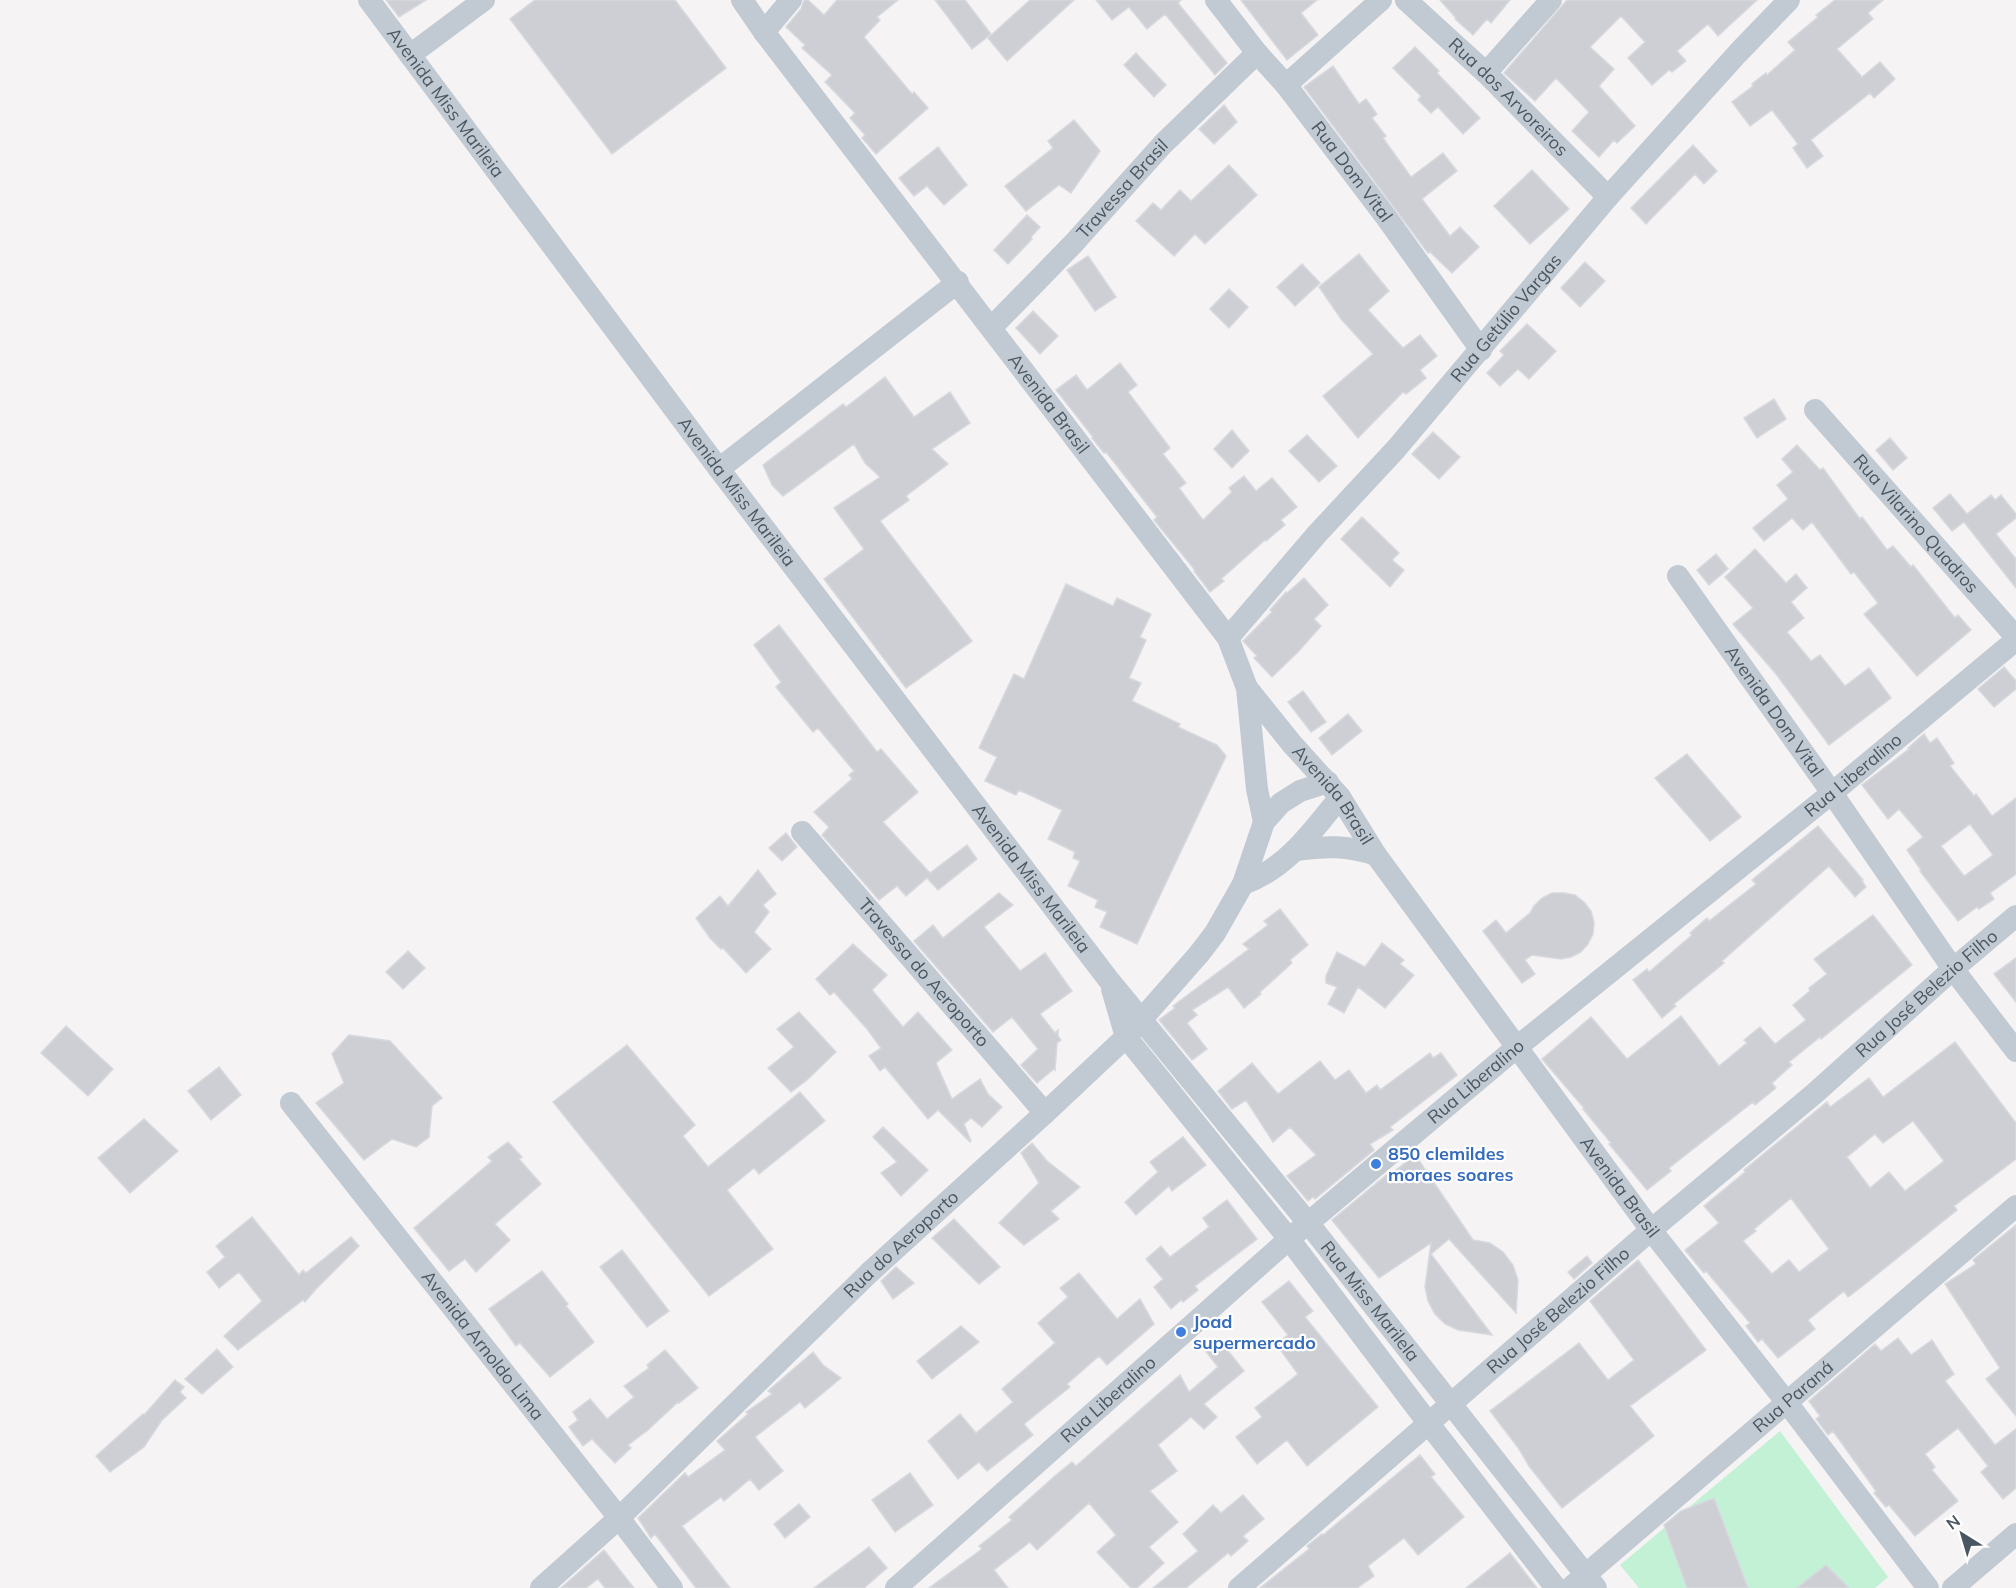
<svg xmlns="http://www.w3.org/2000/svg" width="2016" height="1588" viewBox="0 0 2016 1588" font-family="Mulish,sans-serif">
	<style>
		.green { fill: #c3f1d5 }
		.building { fill: #cdcfd5; stroke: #d7d9de; stroke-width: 1.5; fill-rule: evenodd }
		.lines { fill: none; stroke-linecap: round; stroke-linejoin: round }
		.street { stroke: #c1cad2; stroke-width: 22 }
		.shop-dot { fill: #3f7fe0; stroke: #fff; stroke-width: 2 }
		.labels { text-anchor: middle; stroke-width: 4.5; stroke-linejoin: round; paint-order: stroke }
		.street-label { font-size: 18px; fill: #4a5661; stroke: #fff }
		.shop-label { font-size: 18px; font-weight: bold; fill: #366cbe; stroke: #fff; text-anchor: start }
	</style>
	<rect width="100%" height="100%" fill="#f5f3f3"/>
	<path class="green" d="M1780,1431l108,146 -13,11h-236l-19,-23z"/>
	<path class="building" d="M386,0h40l-27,17z
		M535,0h140l51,68 -114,86 -102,-135z
		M804,0h4l16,15 13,-15h61l-21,17 3,3 -16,17 48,57 2,-2 14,16 -52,46 -14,-16 3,-3 -15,-17 5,-5 -30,-31 7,-7 -30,-27 3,-3 -19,-18 15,-18z
		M935,0h30l26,34 -19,15z
		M1030,0h44l-67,61 -19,-23z
		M1096,0h85l-3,3 49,60 -12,12 -50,-61 -18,15 -18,-22 -17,13z
		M1241,0h76l-16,13 17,22 -31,25z
		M1440,0h70l-19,23 -4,-4 -14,16 -18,-16 1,-1z
		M1567,0h190l-39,36 -10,-12 -31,27 9,10 -14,11 -3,-2 -17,15 -24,-27 17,-16 -24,-26 -31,31 24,22 -15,17 36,40 -18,17 -3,-3 -15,17 -27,-26 17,-19 -33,-34 -21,23 -31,-28z
		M1835,0h48l-15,13 5,6 -36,30 25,28 18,-15 15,17 -21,19 -4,-5 -59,47 12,16 -16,12 -14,-20 5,-4 -26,-34 -22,16 -18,-24 21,-16 -1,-2 14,-11 1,2 28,-25 -7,-8 30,-25 -2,-2z
		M1415,47l24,24 -2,2 43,45 -17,16 -25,-27 -7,6 -13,-13 3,-4 -28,-28z
		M1136,53l30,32 -12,12 -30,-32z
		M1333,66l26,38 7,-5 11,15 -5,4 14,18 -3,2 28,39 32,-24 14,18 -35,28 28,37 10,-9 19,20 -27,26 -22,-21 -2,1 -124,-166z
		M1224,105l13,17 -23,22 -15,-15z
		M1074,120l26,31 -29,42 -12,-8 -33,26 -21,-25 48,-38 -5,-7z
		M1693,145l24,26 -13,13 -9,-10 -49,50 -15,-16z
		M938,147l29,38 -23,20 -17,-19 -13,10 -15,-18z
		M1229,165l28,30 -52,49 -10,-10 -21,22 -38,-35 17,-18 8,7 19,-20 11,11z
		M1532,170l37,39 -39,35 -36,-38z
		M1027,215l13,12 -9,10 1,2 -24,25 -14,-14z
		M1359,254l30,37 -21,19 35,38 17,-13 17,21 -17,14 6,8 -20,16 -3,-2 -45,46 -35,-42 50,-42 -32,-35 -22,-32z
		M1088,256l28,41 -21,14 -28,-41z
		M1585,262l20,19 -25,26 -19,-19z
		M1302,264l18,19 -25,23 -18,-19z
		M1229,289l19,18 -19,21 -19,-19z
		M1033,311l25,25 -18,18 -24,-26z
		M1527,324l29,27 -27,28 -11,-10 -18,17 -13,-13 17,-18 -4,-4z
		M1120,363l17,22 -9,7 42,56 -7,6 23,29 -7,5 24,32 29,-28 -3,-4 15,-12 12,15 16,-13 25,29 -16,13 4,5 -19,16 -1,-1 -44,39 3,2 -14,11 -16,-21 1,-1 -41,-50 3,-3 -51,-65 -2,1 -12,-15 1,-1 -37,-47 20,-15 11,15z
		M885,377l29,40 36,-25 20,31 -38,26 16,15 -42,32 3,4 -29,21 92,120 -66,47 -82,-109 40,-30 -30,-41 46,-31 -15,-14 -11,-19 -71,52 -11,-11 -9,-20 80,-61 3,3z
		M1774,399l12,20 -29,19 -13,-20z
		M1232,430l17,21 -17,17 -18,-19z
		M1433,432l27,25 -21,22 -27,-25z
		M1307,435l30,31 -18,16 -30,-31z
		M1890,438l17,20 -14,12 -17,-20z
		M1797,445l23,25 3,-2 37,51 2,-2 25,33 6,-4 18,21 2,-2 42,53 3,-3 13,15 -54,46 -53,-62 14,-11 -24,-31 -3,2 -39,-52 -9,8 -11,-12 -28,23 -11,-13 35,-29 -11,-14 16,-13 -11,-13z
		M1950,494l17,20 24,-19 4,5 6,-5 15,19v4l-20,16 20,25v29l-52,-66 -12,9 -19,-23z
		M1362,517l37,36 -7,7 12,10 -14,17 -49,-48z
		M1755,549l31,34 10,-9 11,14 -16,14 13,16 -17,14 24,29 9,-6 25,31 24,-18 22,30 -62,47 -53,-71 -43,-50 20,-16 -28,-31z
		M1716,554l12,15 -19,16 -12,-15z
		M1304,578l24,27 -14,14 7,7 -23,26 -26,25 -18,-19 3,-2 -14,-15 29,-29 -2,-2 16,-18 1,1z
		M1066,584l47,22 4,-8 34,16 -11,23 6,3 -17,38 12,5 -9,18 48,23 -2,3 39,18 9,11 -89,188 -37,-17 7,-15 -12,-5 3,-7 -30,-14 12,-25 -7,-3 2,-6 -27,-13 14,-29 -43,-20 -3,5 -31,-14 12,-24 -18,-9 35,-74 10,5z
		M779,625l98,127 4,-3 37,43 -35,30 47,51 37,-28 10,14 -39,31 -11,-12 -21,18 -9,-10 -18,14 -57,-65 7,-8 -15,-15 38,-33 -3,-4 5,-4 -36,-43 -5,4 -37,-45 5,-5 -27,-37z
		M2004,667l12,14v8l-22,18 -16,-18z
		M1303,691l23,31 -15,10 -23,-30z
		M1348,714l14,17 -30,24 -13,-17z
		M1924,734l6,9 7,-5 17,25 -4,3 24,30 2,-2 16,22 24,-18v76l-26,19 4,6 -15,10 -2,-2 -19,14 -38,-50 1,-1 -14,-20 16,-13 -24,-28 -11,10 -26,-34 47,-36 -1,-1zM1970,824l23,31 -29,21 -23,-30z
		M1687,754l54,63 -31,24 -55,-63z
		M1818,826l45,54 -1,1 4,6 -11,10 -26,-31 -107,95 2,2 -50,41 2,2 -14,12 -29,-38 14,-11 2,3 43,-37 -2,-2 17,-15 2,3 47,-37 -4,-4z
		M786,833l11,14 -15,14 -13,-13z
		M758,870l18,24 -13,11 6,7 -15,20 17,17 -25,24 -23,-25 -2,1 -11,-11 -14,-20 24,-22 8,10z
		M999,893l14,12 -29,22 36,44 25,-18 27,38 -32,23 15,19 3,-3v6l3,4 -4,3 -2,27 -1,-1 -17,14 -16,-18 17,-16 -26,-32 -19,15 -79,-91 19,-16 10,13z
		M1552,893h12l11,2 9,7 7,9 3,11 -1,12 -5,10 -7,8 -10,5 -10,2 -29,-4 -7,5 10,14 -13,9 -39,-52 13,-11 10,13 24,-20 4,-7 8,-8z
		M1280,909l28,36 -18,15 2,3 -32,29 1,2 -17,14 -16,-21 -36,23 5,5 -10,8 20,26 -15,11 -33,-40 16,-12 -2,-2 76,-57 -6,-5 25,-19 -4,-4z
		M1873,915l39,50 -91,74 -1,-2 -31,25 3,3 -20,18 4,5 -21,17 -2,-3 -84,66 2,3 -24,19 -38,-46 2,-1 -28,-34 1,-1 -42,-49 49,-42 36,42 54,-43 38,50 28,-23 -3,-3 16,-13 15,17 31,-24 -13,-15 17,-14 -1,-3 18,-14 -13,-15z
		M1382,943l22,17 -4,4 14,11 -29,33 -27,-21 -14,26 -16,-9 9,-17 -11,-4v-7l11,-24 28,15z
		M853,944l34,31 -15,15 31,37 15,-15 34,38 -16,13 16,36 28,-20 8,15 14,13 -20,20 -11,-9 -7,6 7,17 -1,1 -32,-32 -10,9 -43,-52 -5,4 -11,-15 12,-8 -14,-19 -33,-37 -4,3 -14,-16z
		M408,951l17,17 -22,21 -17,-17z
		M2016,958v44l-22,-28z
		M799,1012l37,40 -29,28 -16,12 -23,-24 26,-21 -17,-18z
		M66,1026l47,43 -25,27 -47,-43z
		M349,1035l41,6 52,57 -10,8 -3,31 -13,10 -24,-8 -28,21 -48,-57 28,-20 -12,-29z
		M1955,1042l61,81v36l-62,47 3,4 -97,78 -12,9 -4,-6 -36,29 7,9 -37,29 -16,-19 -4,3 -12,-16 4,-3 -44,-52 -2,2 -19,-23 34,-27 -15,-17 41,-34 -1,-2 83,-68 3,5 39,-29 14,19zM1913,1121l31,40 -39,30 -16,-19 -19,16 -23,-31 28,-23 8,9zM1791,1198l38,51 -30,23 -10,-12 -17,14 -29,-33 13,-10 -2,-2z
		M627,1045l68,80 -12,11 25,31 92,-75 25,29 -66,53 -5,-6 -27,22 46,59 -64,47 -156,-194z
		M1430,1053l3,5 8,-5 16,22 -67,52 3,3 -23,14 4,6 -59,49 -2,-2 -5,4 -21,-25 29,-21 -26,-28 -17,15 -27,-42 -14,9 -14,-18 34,-28 26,31 42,-33 15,19 14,-10 17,23 11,-8 3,5z
		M219,1067l22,28 -30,25 -23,-29z
		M144,1119l34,32 -48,42 -32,-35z
		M883,1127l45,43 -27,26 -20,-23 16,-11 -24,-25z
		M1183,1137l23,28 -34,26 -3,-5 -33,29 -11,-13 33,-30 -8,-10z
		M508,1142l14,15 -3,2 22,25 -46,40 15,16 -34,32 -11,-13 -16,12 -35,-43 78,-67 -4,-4z
		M1032,1143l15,18 33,26 -29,24 8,8 -35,26 -25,-22 40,-40 -18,-30z
		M1410,1159h8l55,81 17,3 13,9 10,13 5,15 -2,33 -67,-74 -18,15 61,81 -34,-5 -13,-6 -10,-10 -7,-13 -3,-14 6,-44 -52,35 -47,-58 58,-48 1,2z
		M1227,1200l30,39 -62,47 3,4 -15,12 -2,-2 -10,9 -17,-22 9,-8 -17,-20 15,-13 9,11 39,-30 -6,-9z
		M252,1217l47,58 4,-5 3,3 45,-36 8,9 -43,43 -11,13 -2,-2 -65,50 -14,-14 38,-35 -23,-29 -20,16 -12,-16 18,-15 -9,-11z
		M954,1219l46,48 -21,17 -47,-46z
		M2016,1225v191l-30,-37 14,-11 -55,-84 31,-20 -3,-4z
		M622,1250l47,61 -22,16 -47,-60z
		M1587,1256l5,7 -18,16 -6,-7z
		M1638,1260l68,90 -76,56 24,30 -92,72 -33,-42 -10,-17 -29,-38 89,-68 29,37 26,-20 -44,-59z
		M896,1267l18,16 -21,16 -12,-18z
		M542,1271l26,33 -2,2 28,36 -44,35 -30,-34 -4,3 -27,-37z
		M1079,1273l38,46 23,-20 14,25 -47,41 -8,-9 -32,28 3,3 -46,37 9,11 -46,36 -8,-9 -21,17 -30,-38 32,-27 16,19 37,-31 -11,-13 53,-46 -17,-20 30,-26 -8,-9z
		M1289,1281l24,30 -8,6 73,90 -71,59 -20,-26 -30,24 -21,-27 26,-20 -7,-9 43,-34 -22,-30 12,-9 -26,-33z
		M961,1326l18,16 -47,37 -15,-18z
		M1218,1338l26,33 -40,33 13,13 -13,12 -13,-12 -33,28 19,26 -27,20 28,31 -29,25 15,16 -27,25h-6l-34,-36 19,-17 -27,-32 -52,47 -7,-8 -36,28 14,18h-79l53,-39 -3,-3 33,-26 -3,-3 47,-42 16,-13 4,4 104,-91 9,17 29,-25 -14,-18z
		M1898,1338l13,17 21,-15 22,34 -9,7 50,64 21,-16v59l-13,11 -22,-27 7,-6 -30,-38 -33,26 10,13 -3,3 26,31 -43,35 -26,-31 -3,2 -12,-14 2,-2 -43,-60 -5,4 -12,-16 4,-3 -11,-15 66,-57 6,7z
		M217,1349l16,18 -31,27 -17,-15z
		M665,1350l33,38 -19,15 -1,-1 -30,28 -20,15 3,3 -16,15 -23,-24 -9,7 -14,-19 9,-7 -5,-8 17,-13 17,20 27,-22 -10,-11 25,-18 -2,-3z
		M813,1352l10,13 18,13 -36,30 -5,-6 -45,35 28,34 -24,19 -9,-11 -26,22 -3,-4 -39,29 48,62h-34l-41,-54 -4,4 -13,-20 47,-45 3,4 37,-27 -8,-9 31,-27 -2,-2 26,-18 -4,-3z
		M175,1380l9,7 -4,5 6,6 -24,22 -18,27 -34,25 -14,-16 47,-42 1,1z
		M1420,1455l15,19 -4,3 33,40 -46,38 -14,-17 -36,28 6,10 -17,12h-97l49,-39 -2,-3 15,-12 1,1z
		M910,1473l23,32 -38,27 -23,-32z
		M1243,1495l21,24 -21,17 5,5 -17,15 -3,-3 -42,35h-33l45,-37 -15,-17 30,-29 8,8z
		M1714,1498l34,90h-61l-23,-63 17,-14z
		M799,1504l11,13 -25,21 -11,-14z
		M869,1547l18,21 -23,20h-50z
		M604,1550l30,38h-29l-7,-9 -12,9h-25z
		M1510,1553l27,35h-71z
		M1826,1565l23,23h-52z"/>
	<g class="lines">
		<g class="street">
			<path id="s1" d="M369,0l350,469 389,510 201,245 287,364"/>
			<path id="s2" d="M742,0l22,32 464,606 19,50 45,56 48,53 36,58 275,375 137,174 140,184"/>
			<path id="s3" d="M1216,0l41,53 29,32 100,132 95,133"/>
			<path id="s4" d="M1406,0l80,73 122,124"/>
			<path d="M764,32l27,-32"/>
			<path d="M410,55l74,-55"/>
			<path d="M1486,73l65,-73"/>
			<path d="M1286,85l95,-85"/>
			<path id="s5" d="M992,327l81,-83 90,-100 94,-91"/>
			<path id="s6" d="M1815,410l201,227"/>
			<path d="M719,469l239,-187"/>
			<path id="s7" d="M1678,576l154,217 121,176 63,82"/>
			<path id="s8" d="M1228,638l89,-104 79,-85 212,-252 130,-144 51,-53"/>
			<path d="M1247,688l10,101 7,33"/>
			<path id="s9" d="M802,832l243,281"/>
			<path d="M1296,850c30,-4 51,-5 80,5"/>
			<path d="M1243,884c43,-15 69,-52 97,-87"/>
			<path d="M1112,989l14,48 163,202 140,185 127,164"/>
			<path id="s10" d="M291,1103l328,415 53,70"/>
			<path id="s11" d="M541,1588l78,-70 250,-245 176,-160 81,-76 73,-83 16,-21 28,-49 21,-62 17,-19 19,-12 28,-9"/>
			<path id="s12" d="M896,1588l393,-349 228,-192 315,-254 184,-153"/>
			<path id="s13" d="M1239,1588l412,-358 163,-136 139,-125 63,-53"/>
			<path id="s14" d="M1570,1588l446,-382"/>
			<path d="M1953,1588l63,-54"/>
		</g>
	</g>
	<g class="shop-dot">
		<circle cx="1376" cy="1164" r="6"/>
		<circle cx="1181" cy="1332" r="6"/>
	</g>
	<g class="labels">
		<g class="street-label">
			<text dy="6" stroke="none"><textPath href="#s4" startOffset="141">Rua dos Arvoreiros</textPath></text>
			<text dy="6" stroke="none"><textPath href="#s1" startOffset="128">Avenida Miss Marileia</textPath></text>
			<text dy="6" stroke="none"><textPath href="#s3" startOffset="219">Rua Dom Vital</textPath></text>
			<text dy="6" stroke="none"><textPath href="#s5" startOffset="190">Travessa Brasil</textPath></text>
			<text dy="6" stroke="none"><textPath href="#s8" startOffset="424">Rua Getúlio Vargas</textPath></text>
			<text dy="6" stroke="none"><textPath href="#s2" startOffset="507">Avenida Brasil</textPath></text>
			<text dy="6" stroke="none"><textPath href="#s1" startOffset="614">Avenida Miss Marileia</textPath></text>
			<text dy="6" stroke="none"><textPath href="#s6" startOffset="152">Rua Vilarino Quadros</textPath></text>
			<text dy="6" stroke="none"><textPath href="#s7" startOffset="166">Avenida Dom Vital</textPath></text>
			<text dy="6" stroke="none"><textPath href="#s12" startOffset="1256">Rua Liberalino</textPath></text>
			<text dy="6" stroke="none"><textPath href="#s2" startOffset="993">Avenida Brasil</textPath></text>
			<text dy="6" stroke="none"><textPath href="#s1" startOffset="1100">Avenida Miss Marileia</textPath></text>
			<text dy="6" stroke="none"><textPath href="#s9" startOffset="186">Travessa do Aeroporto</textPath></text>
			<text dy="6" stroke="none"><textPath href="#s13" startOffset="909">Rua José Belezio Filho</textPath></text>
			<text dy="6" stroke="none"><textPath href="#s12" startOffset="770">Rua Liberalino</textPath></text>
			<text dy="6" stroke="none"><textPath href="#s2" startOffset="1479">Avenida Brasil</textPath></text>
			<text dy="6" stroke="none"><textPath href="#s11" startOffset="498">Rua do Aeroporto</textPath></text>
			<text dy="6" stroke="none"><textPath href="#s1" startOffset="1642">Rua Miss Marilela</textPath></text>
			<text dy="6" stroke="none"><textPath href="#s13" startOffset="423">Rua José Belezio Filho</textPath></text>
			<text dy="6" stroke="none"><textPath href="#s10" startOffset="309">Avenida Arnoldo Lima</textPath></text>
			<text dy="6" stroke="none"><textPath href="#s14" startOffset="294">Rua Paraná</textPath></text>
			<text dy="6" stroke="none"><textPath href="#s12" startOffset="284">Rua Liberalino</textPath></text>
		</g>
		<g class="shop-label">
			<text x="1388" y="1160">850 clemildes<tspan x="1388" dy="21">moraes soares</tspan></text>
			<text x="1193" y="1328">Joad<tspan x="1193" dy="21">supermercado</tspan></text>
		</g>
	</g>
	<g transform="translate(1962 1534) rotate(323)" stroke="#ffffff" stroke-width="4.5" paint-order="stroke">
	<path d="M0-4.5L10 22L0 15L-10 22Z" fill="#4a5661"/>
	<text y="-9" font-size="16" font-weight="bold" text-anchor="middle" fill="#4a5661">N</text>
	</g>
</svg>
